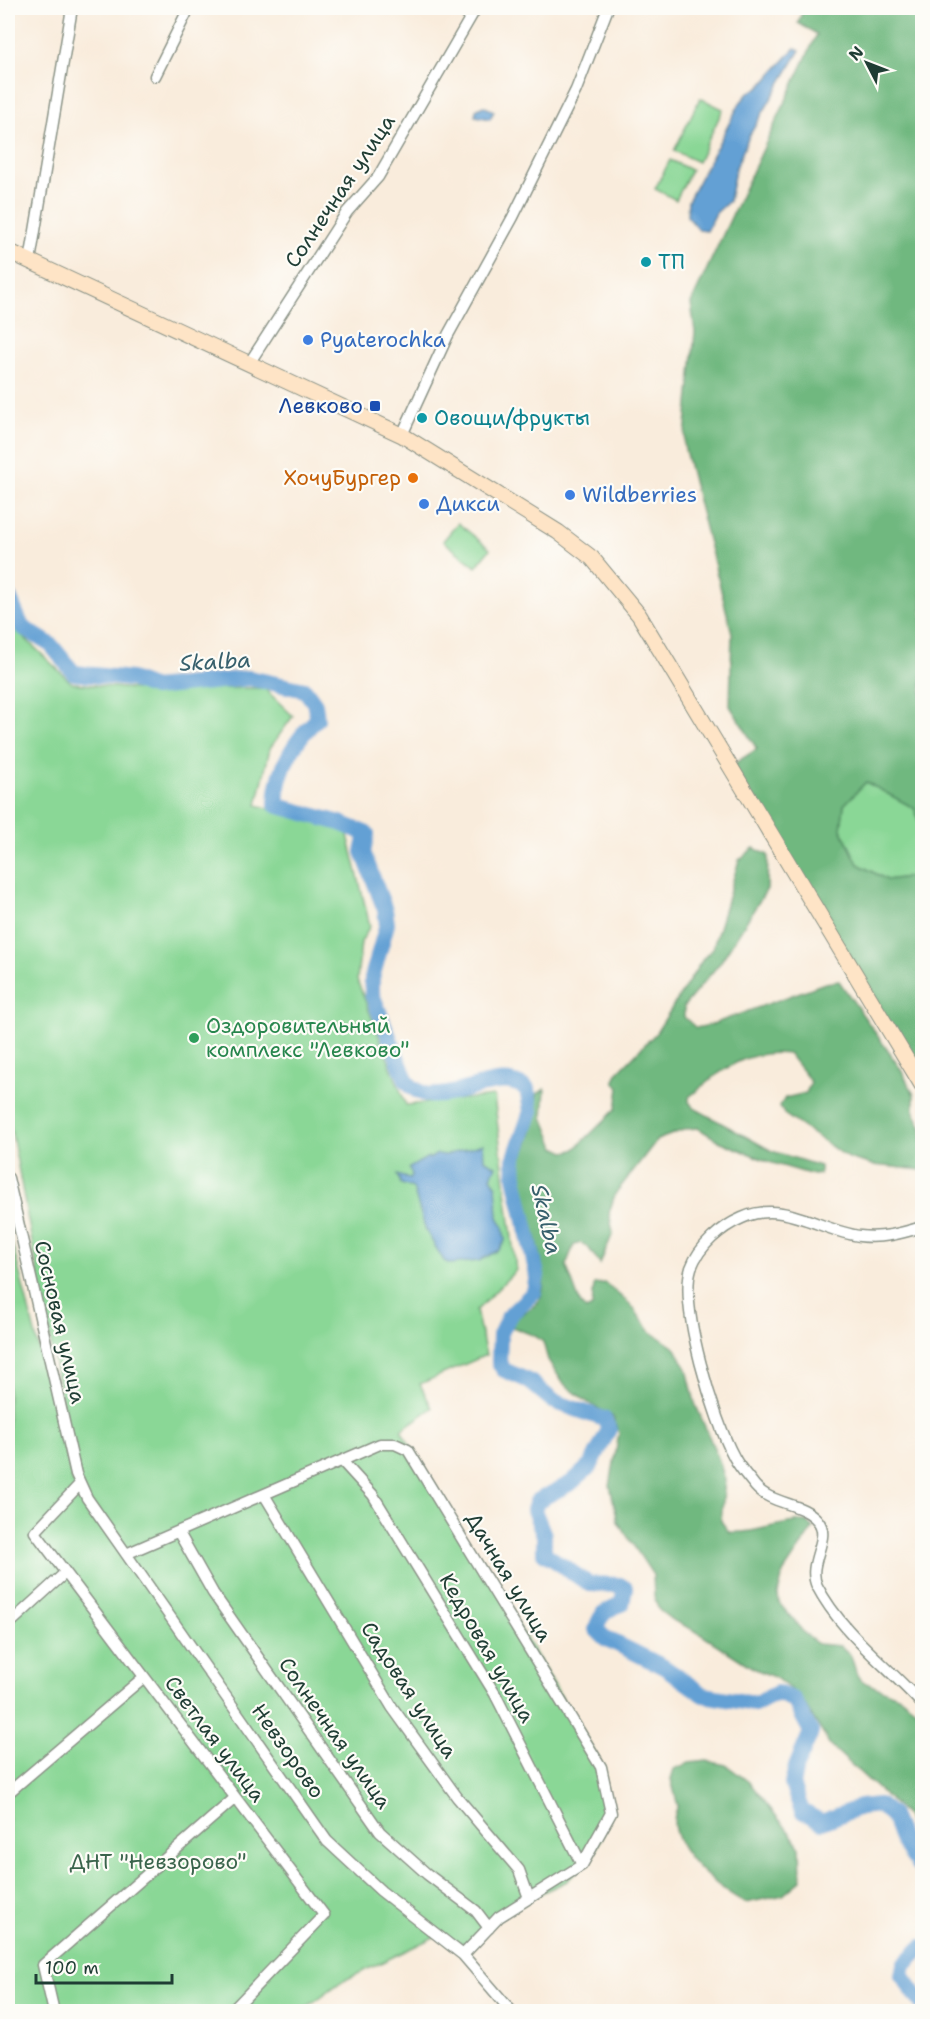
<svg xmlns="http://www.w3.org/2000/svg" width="930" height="2019" viewBox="0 0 930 2019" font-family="'Shantell Sans',sans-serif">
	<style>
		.green { fill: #8ad796; stroke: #548a65; stroke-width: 1.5 }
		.forest { fill: #6fb87f; stroke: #477a5a; stroke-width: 1.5 }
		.water { fill: #63a0d4; stroke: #416e84; stroke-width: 1.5 }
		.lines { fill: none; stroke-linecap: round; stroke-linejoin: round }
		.river { stroke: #63a0d4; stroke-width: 16 }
		.street-casing { stroke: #8c9488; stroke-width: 13 }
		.secondary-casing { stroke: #8c9488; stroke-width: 17 }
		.street { stroke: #fff; stroke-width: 10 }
		.secondary { stroke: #fee4c6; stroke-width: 15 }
		.culture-dot { fill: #0f9aa8; stroke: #fdfcf7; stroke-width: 2 }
		.shop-dot { fill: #3f7fe0; stroke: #fdfcf7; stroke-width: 2 }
		.transit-dot { fill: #1a4fb4; stroke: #fdfcf7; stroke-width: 2 }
		.food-dot { fill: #e8710a; stroke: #fdfcf7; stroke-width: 2 }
		.leisure-dot { fill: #2e9e5b; stroke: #fdfcf7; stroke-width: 2 }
		.labels { text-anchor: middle; stroke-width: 4.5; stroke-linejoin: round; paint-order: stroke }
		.street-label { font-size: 21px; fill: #1f3d34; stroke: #fdfcf7 }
		.culture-label { font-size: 21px; fill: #0d838f; stroke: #fdfcf7; text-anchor: start }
		.shop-label { font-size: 21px; fill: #366cbe; stroke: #fdfcf7; text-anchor: start }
		.transit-label { font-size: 21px; fill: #164399; stroke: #fdfcf7; text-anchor: end }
		.food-label { font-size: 21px; fill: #c56008; stroke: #fdfcf7; text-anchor: end }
		.leisure-label { font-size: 21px; fill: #27864d; stroke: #fdfcf7; text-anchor: start }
		.park-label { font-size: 21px; fill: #3a644c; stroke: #fdfcf7 }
		.water-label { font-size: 22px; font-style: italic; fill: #37606c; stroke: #fdfcf7 }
	</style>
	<rect width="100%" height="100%" fill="#fdfcf7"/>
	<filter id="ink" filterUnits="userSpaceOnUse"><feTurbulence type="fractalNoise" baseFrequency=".0167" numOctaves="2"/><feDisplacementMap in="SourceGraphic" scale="12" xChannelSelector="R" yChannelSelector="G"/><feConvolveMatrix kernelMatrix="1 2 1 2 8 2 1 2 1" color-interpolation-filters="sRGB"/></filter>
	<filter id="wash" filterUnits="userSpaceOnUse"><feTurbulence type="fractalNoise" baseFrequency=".008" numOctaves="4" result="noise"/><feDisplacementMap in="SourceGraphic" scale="24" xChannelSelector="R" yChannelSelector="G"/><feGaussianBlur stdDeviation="1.35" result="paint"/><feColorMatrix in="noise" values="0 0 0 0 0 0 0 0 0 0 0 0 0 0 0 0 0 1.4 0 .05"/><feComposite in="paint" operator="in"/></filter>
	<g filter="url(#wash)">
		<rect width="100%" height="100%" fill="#f9ecdc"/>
		<path class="green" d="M700,98l23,11 -25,53 -24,-11z
			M670,160l21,10 -15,30 -21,-11z
			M458,523l32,26 -14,18 -33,-26z
			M8,622l64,61 61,6 131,-1 29,28 -23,32 -13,57 90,26 23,95 -9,16 -4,38 49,125 88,-9 22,174 -40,41 10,44 -66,29 12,24 -31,22 199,331 9,60 -16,35 -26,25 -63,29 -38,35 -28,-10 -97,47 -40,29h-293v-784l65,256h4l-69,-370z
			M866,782l48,26c9,22 15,48 1,68l-28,4 -29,-16 -17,-35 3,-24z"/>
		<path class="forest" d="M804,8h118v822l-8,-22 -48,-26 -22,23 -3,24 17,35 29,16 28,-4 7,-10v219l-193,-318 28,-18 -27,-43 2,-73 -48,-187 11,-114 -4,-29 126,-269 -19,-11z
			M754,848l14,7 -1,34 -47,74 -36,43v11l12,11 14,-3 115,-42 14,-2 61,87 14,27v17l8,16v42l-49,-5 -25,-7 -64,-44 -4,-8 5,-8 21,-5 5,-11 -22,-28c-45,-5 -68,17 -100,43v5l5,6 78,43 48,15v8l-7,1 -44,-13 -50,-21 -21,-13 -12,1 -29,11 -42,54 -6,19 4,20 -13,31 -12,-17 -7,-4 -7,2 -8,20 14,38 6,7 6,-3 2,-23 11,-1 26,22 19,26 26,18 11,20 8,34 24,57 6,20 -4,41 8,11c28,2 51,-11 78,-11l6,7 -30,45 -5,21 1,9 27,32 12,9 23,2 10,10 6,19 4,6 39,16 22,17v144l-16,-43 -76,-70 -26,-42 -13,-13 -15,-12 -23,-10 -59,-38 -22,-10 -13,-10 -5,-14 -1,-21 -35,-53 -8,-36 9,-53 -6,-16 -26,-15 -24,-19 -15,-23 -5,-18 -8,-6 -23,-9v-6c8,-6 20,-12 26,-19 19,-21 -17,-105 -18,-132 0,-14 7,-22 11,-35 4,-13 4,-28 6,-41l8,-5 -2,28 12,30 10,5 9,-2 42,-41 3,-21 -5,-7 3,-8 39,-40 47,-74 10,-11 26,-88z
			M707,1761l19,4 23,17 41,51 10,14 1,33 -18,15 -37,8c-29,-15 -87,-60 -68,-97l-7,-27 3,-10 15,-6z"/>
		<path class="water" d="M795,48l5,2 -51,86 -14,34 -6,31 -13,12 -9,18 -8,-1 -12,-14 1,-15 52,-98 9,-11 10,-4z
			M483,106l11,5 -4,8 -15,-3 1,-6z
			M483,1144l1,15 12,7 -5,11 5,8 2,32 5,9 2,15 -6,9 -20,11 -29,3 -6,-3 -18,-30 -13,-43 -12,-4 -4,-9 13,4 2,-4 -3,-7 19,-11 1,2 8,-5 9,1z"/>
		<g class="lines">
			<path class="river" d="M8,595l14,32 29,18 23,28 57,6 23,9 95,-10 56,12 10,14 2,15c-25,24 -40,51 -41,86l64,18 27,11 -4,18 22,58 2,14 -15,54v16l35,88c33,38 83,-20 120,7l4,22 -17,49 1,17 22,98 -3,17 -25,24 -9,19 -1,28 5,7 25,11 24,20 51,18 5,10 -18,36 -20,18 -34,18 -3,9 10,25v18l45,31 31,1 5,3 -3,16c-15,5 -22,10 -26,25l9,9 59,29 40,28 52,9 21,-11 17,7 17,32 -15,35 -4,17 10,27 20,11 38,-15 19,-2 13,10 10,26 20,29
				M922,1947l-18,18 -2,10 20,29"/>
		</g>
	</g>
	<g filter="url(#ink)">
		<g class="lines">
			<g class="street-casing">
				<path id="street" d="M155,76l34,-68
					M30,261l42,-253
					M250,362l97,-150 31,-35 98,-169
					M402,435l46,-100 65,-118 63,-127 32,-82
					M8,1178l68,296 11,24 240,343 54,50 82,64 49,57
					M922,1227c-20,6 -40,12 -62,9 -40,-5 -76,-37 -118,-18 -21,9 -43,28 -51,50 -12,39 23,152 43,189 5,10 14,20 21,29 16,19 48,16 63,35 14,17 -12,42 -1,65 25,48 70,79 105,118
					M342,1461l31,34 122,199 87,171
					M80,1484l-45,48 289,383 -93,97
					M265,1496l127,211 65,90 62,73 10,28
					M179,1533l34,60 167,239 47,42 49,37 13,17
					M126,1554l254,-110h15l13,6 193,317 10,46 -29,52 -83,52 -36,38
					M8,1625l57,-52
					M8,1793l136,-116
					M54,2012l-11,-47 192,-167"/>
			</g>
			<g class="secondary-casing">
				<path id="secondary" d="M8,251l394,184 156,97 34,26 47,57 283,470"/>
			</g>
			<use href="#street" class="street"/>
			<use href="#secondary" class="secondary"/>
		</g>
	</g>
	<g class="culture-dot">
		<circle cx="646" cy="262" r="6"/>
		<circle cx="422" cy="418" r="6"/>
	</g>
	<g class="shop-dot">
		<circle cx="308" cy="340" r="6"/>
		<circle cx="570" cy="495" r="6"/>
		<circle cx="424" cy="504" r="6"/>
	</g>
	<rect class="transit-dot" x="369" y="400" width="12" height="12" rx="3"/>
	<circle class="food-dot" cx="413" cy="478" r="6"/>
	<circle class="leisure-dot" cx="194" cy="1038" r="6"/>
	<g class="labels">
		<g class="street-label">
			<text transform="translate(340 191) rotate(-56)" y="7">Солнечная улица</text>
			<text transform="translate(60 1322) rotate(77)" y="7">Сосновая улица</text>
			<text transform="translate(509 1577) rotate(59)" y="7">Дачная улица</text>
			<text transform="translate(487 1648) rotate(60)" y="7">Кедровая улица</text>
			<text transform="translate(409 1690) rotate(57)" y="7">Садовая улица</text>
			<text transform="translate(335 1733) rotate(55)" y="7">Солнечная улица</text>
			<text transform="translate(215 1739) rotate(53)" y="7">Светлая улица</text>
			<text transform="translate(288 1751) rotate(55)" y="7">Невзорово</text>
		</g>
		<g class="culture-label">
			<text x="658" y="269">ТП</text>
			<text x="434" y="425">Овощи/фрукты</text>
		</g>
		<g class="shop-label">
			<text x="320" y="347">Pyaterochka</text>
			<text x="582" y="502">Wildberries</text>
			<text x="436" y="511">Дикси</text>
		</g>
		<g class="transit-label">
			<text x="363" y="413">Левково</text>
		</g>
		<g class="food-label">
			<text x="401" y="485">ХочуБургер</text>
		</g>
		<g class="leisure-label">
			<text x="206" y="1033">Оздоровительный<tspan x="206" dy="24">комплекс "Левково"</tspan></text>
		</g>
		<g class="park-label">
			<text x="158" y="1869">ДНТ "Невзорово"</text>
		</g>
		<g class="water-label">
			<text transform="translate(215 661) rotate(-3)" y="8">Skalba</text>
			<text transform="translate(547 1219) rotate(77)" y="8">Skalba</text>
		</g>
	</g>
	<rect width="930" height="2019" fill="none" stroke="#fdfcf7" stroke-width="30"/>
	<g transform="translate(867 63) rotate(312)" stroke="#fdfcf7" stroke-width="4.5" paint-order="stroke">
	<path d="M0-4.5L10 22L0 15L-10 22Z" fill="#1f3d34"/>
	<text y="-9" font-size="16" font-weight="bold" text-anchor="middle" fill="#1f3d34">N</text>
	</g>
	<path d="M36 1974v9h136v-9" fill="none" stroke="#1f3d34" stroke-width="3"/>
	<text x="45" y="1974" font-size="18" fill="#1f3d34" stroke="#fdfcf7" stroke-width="4.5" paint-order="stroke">100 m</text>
</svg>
